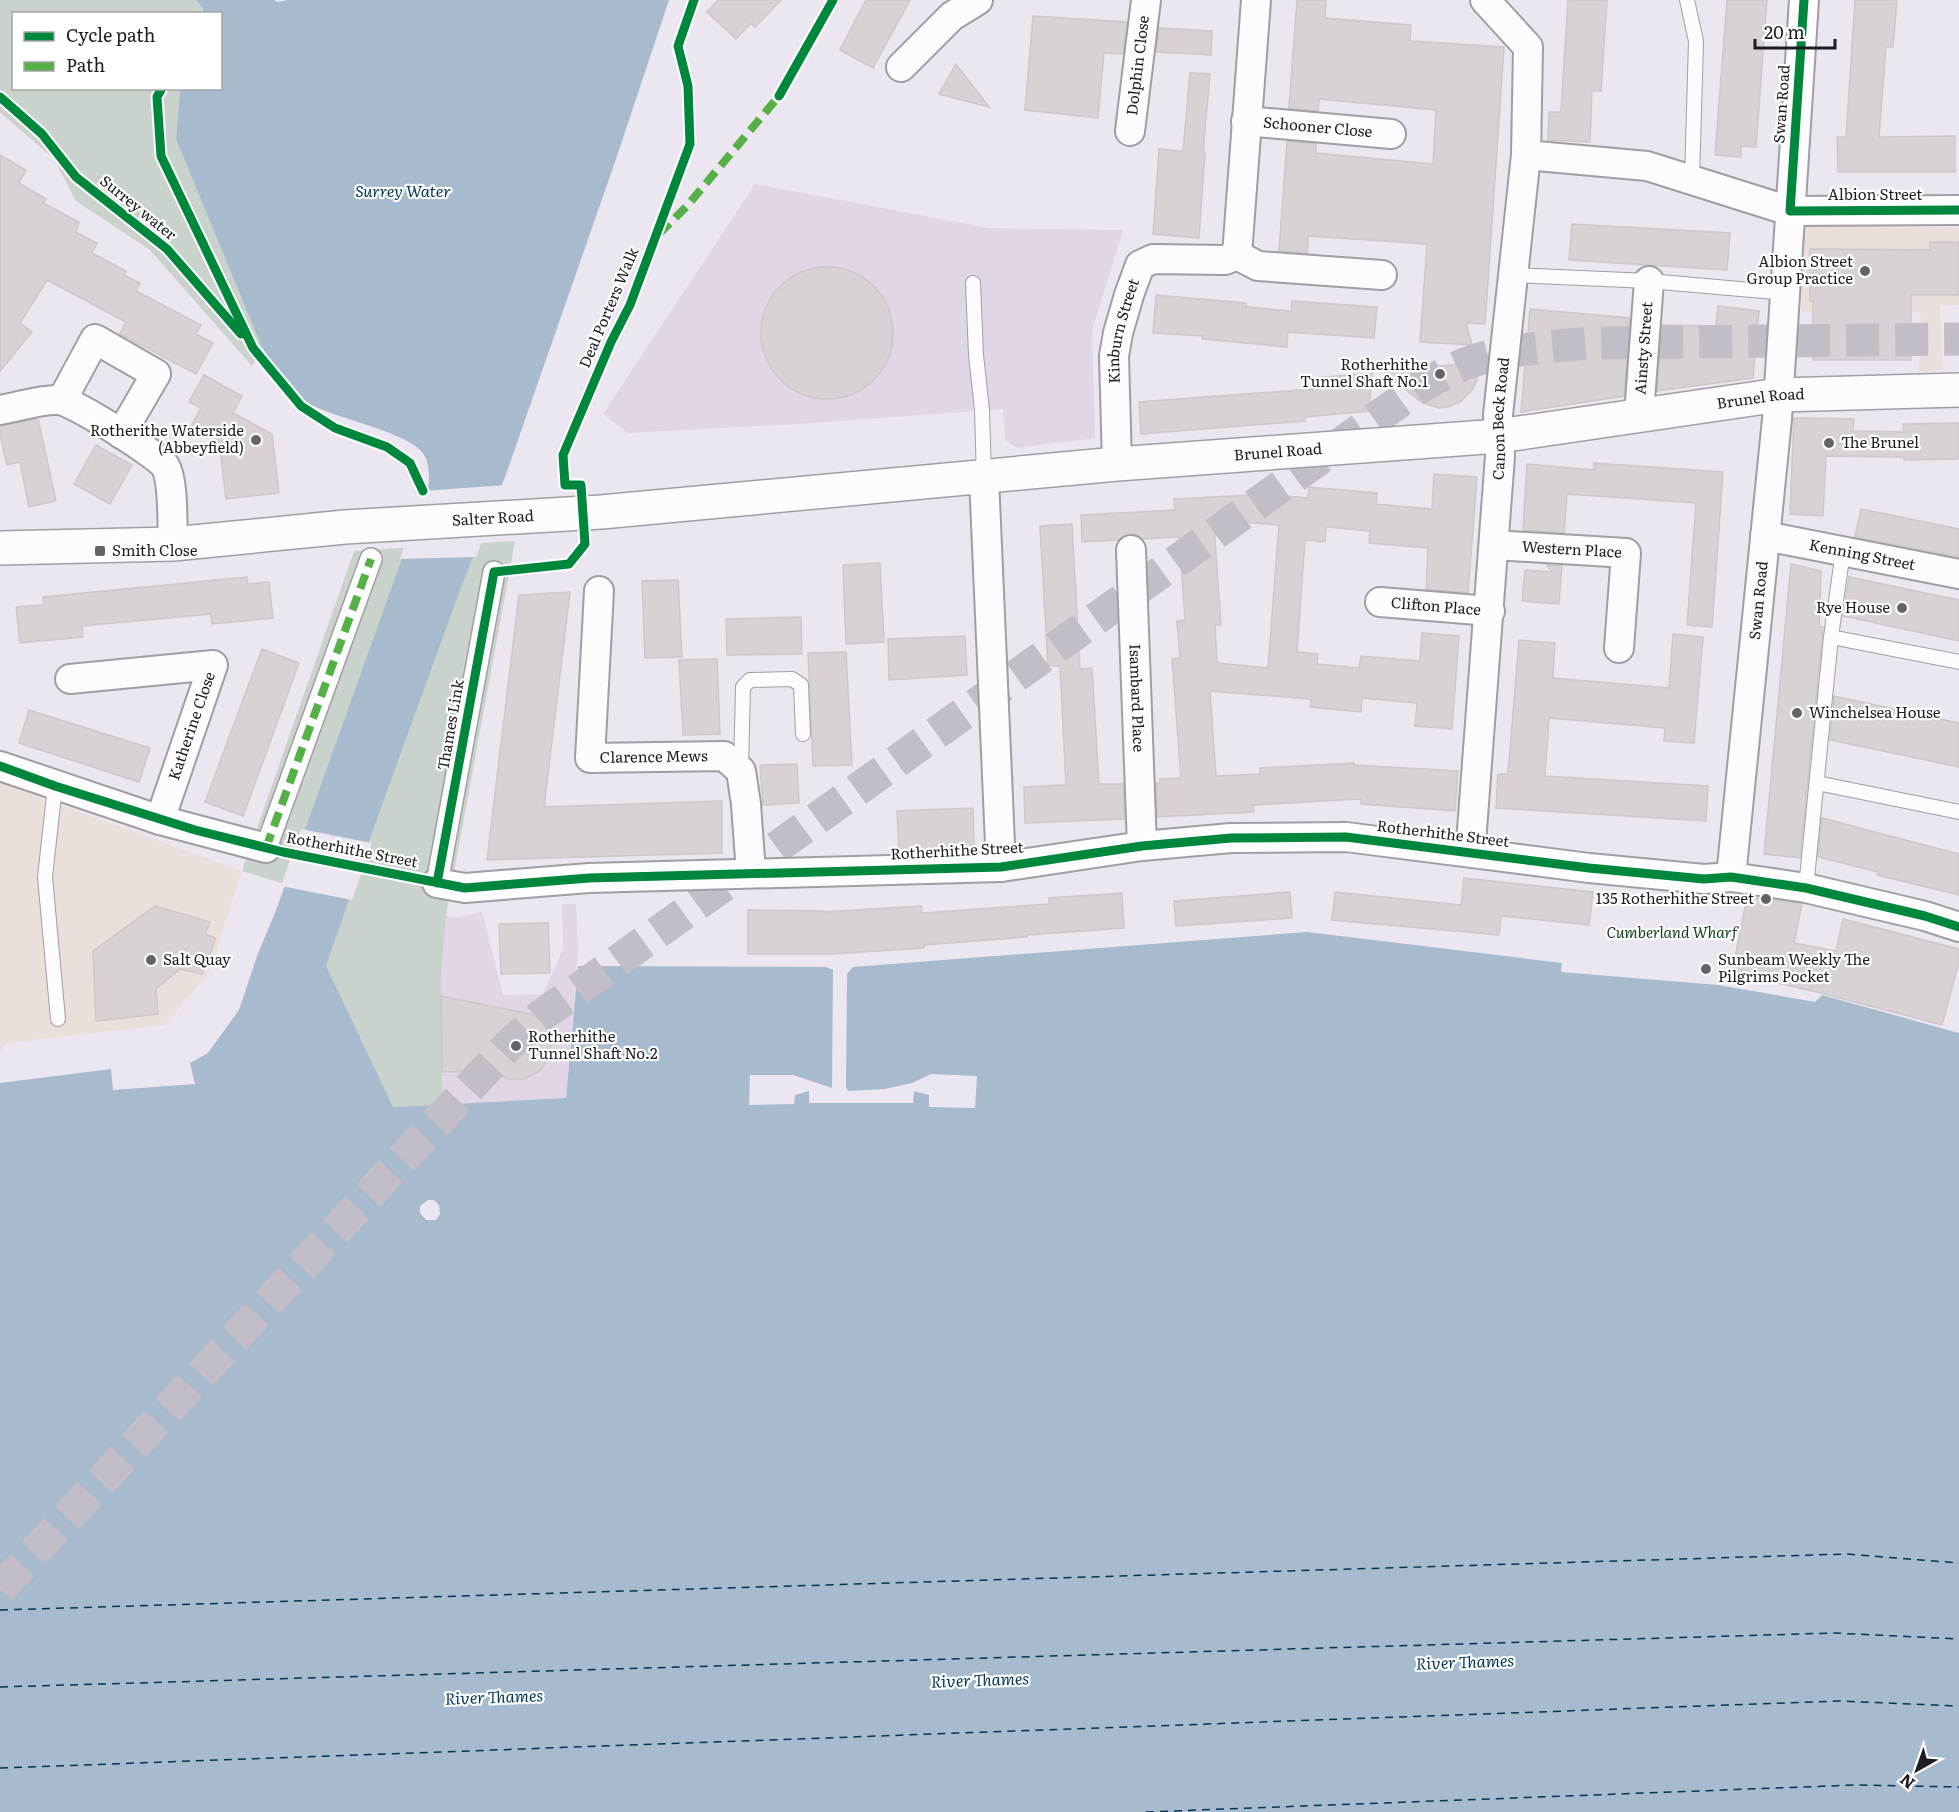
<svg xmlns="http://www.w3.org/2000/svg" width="1959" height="1812" viewBox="0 0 1959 1812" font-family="Literata,serif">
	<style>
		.commercial { fill: #eadfda }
		.industrial { fill: #e1d6e5 }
		.green { fill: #cad2cc }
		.water { fill: #a7bace; fill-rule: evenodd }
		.pier { fill: #ece6f0 }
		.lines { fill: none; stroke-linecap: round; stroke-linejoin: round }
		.ferry { stroke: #003557; stroke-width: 1.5; stroke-dasharray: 8 6; stroke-linecap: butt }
		.building { fill: #d8d2d4; stroke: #cec7ca; stroke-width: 1.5; fill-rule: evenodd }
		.primary-tunnel { stroke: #c3bdc7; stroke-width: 33; stroke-dasharray: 33 16; stroke-linecap: butt }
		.service-casing { stroke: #a19da4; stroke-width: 16 }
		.pedestrian-casing { stroke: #a19da4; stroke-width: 24 }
		.minor-casing { stroke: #a19da4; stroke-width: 32 }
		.secondary-casing { stroke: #a19da4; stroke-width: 36 }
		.service { stroke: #fcfbfd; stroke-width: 14 }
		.pedestrian { stroke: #fcfbfd; stroke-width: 21 }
		.minor { stroke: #fcfbfd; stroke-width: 28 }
		.secondary { stroke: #fcfbfd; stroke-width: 33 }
		.quiet { stroke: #55b145; stroke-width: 8; stroke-dasharray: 15 8; stroke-linecap: butt }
		.cycleway-casing { stroke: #fff; stroke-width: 13 }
		.cycleway { stroke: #00873e; stroke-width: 9 }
		.poi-dot { fill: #666269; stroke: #fff; stroke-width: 2 }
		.labels { text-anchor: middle; stroke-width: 4.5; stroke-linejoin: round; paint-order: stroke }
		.street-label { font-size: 15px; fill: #1e1b21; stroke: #fff }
		.poi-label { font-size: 15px; fill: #1e1b21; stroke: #fff; text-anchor: start }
		.park-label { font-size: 15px; font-style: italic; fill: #123f1a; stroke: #fff }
		.water-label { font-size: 16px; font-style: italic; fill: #003557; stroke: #fff }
	</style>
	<rect width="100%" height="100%" fill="#ece6f0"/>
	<path class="commercial" d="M1801,227l158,1v77l-19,1 3,64 -24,2 2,-60h-119z
		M0,783l242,88 -32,100 -45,54 -159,18 -6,8z"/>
	<path class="industrial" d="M755,184l233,44 135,2 -31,101 3,107 -78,10 -12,-8 -2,-31 -206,15 -169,9 -25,-19z
		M562,904h14l2,44 -12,150 -119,6 -5,-15 -1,-114 5,-59 12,1 24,-5 21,83 40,-1 20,-45z"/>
	<path class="green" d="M0,0h196l7,10v3l-189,1v74l166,1 -4,50 87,208 -11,19 -102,-116 -74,-49 -22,-42 -54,-47z
		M515,541l-69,375 -5,59 1,114 5,15 -54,3 -154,-55 38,-144 8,-24 -43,-13 112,-320z"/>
	<path class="water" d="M196,0h78l4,2 10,-2h381l-54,162 -110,315 -45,113 -87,240 -47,136 67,141 173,-9 12,-132 275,1 454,-35 255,31 -1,9 157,13 97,17 7,-7 137,38v779h-1959v-729l111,-14 2,21 82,-6 -5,-21 18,-10 31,-43 18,-54 20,-48 152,-425c0,-11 0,-22 -7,-31 -17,-21 -90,-34 -118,-51 -15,-10 -32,-38 -42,-54l-86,-208 4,-50 40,-1v-74l-17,-1v-4zM428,1200h6l5,5 1,9 -4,6h-10l-6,-7v-7z"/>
	<path class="pier" d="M505,485l-29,72 -76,2 23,-68z
		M301,829l71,14 -20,57 -71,-14z
		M826,967h27l-6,7 -1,113 2,4 37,-2 27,-6 19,-9 46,2 -2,32 -46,-1v-12l-15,-4 -1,12h-104v-12l-14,4 -1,9 -45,1 1,-30h43l39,13 1,-118z"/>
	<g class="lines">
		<path class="ferry" d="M0,1610l1846,-56 113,9
			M0,1687l1834,-54 125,6
			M0,1768l1839,-67 120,5
			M1146,1812l709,-27 104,2"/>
	</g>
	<path class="building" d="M718,0h63l-26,27 -4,-4 -15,16 -29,-27z
		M866,0h44l-37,68 -33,-18z
		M1297,0h29l-1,18 86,7 -1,16 94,6 -19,277 -19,-1 6,22 -52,-3 7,-98 -119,-8 -1,17 -28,-2 8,-110 29,3v9l117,11 3,-54 -117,-11 -1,12 -29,-3z
		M1568,0h39l-6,91h-9l-2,51 -42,-2 1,-28h12z
		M1727,0h40l-11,147 -15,-1v11l-26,-2z
		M1855,0h42l-4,47h-7l-7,90 76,-1v36h-117l-1,-35h9z
		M1033,16l94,6 -4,32 -19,-1 -6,65 -73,-8z
		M1159,28l53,3 -1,24 -55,-3z
		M956,64l33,43 -50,-13z
		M1190,73l20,1 -7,78h2l-6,86 -46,-4 6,-85 24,2z
		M0,155l26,15 -7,13 27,16 -3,4 36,19 -3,10 21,11 -5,10 34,18 -2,4 16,8 -4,8 65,34 -5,9 17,9 -17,31 -76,-40 6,-12 -79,-42 -27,43 12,9 -32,39z
		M1572,224l158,9 -3,37 -158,-10z
		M1930,242h29v53h-48v65h-98v-59h-3v-52l120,1z
		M761 333a66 66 0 1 1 132 0a66 66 0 1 1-132 0Z
		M1156,295l90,8v4l45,4 1,-10 85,6 -3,31 -86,-6 -1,15 -85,-8 1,-3 -50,-3z
		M1718,306l41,5 -6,67 -96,13 5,-66 54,1z
		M1530,309l100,9 -6,78 -103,16z
		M1478,362l-1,18 -4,9 -13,13 -12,5 -9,1 -18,-6 -37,-30z
		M1372,373l-3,38 -64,6v4l-164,13 -2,-32 174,-13 -1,-11z
		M204,375l38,21 -9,17 39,21 7,59 -53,6 -7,-58 -28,-15 10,-18 -12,-6z
		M1794,418l60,1 -1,12 51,1 -1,-8 56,-1v36l-55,1v-3l-78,-1 -3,60 -33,-2z
		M38,419l18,82 -27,6 -9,-45 -13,3 -7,-31v-8z
		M96,445l36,20 -22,39 -36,-20z
		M1594,463l129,9 -11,155 -25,-2 9,-122 -129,-9 -3,39 -41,-3 4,-66 67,6z
		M1434,474l43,3 -9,116 -42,-4 2,-41 -59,-5 1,-12 -44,-4 -1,15 -20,-2 -8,112 21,2 -1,10 42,4 2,-12 59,5 2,-28 37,3 -7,93 -37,-3 2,-23 -55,-5 -1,14 -51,-5 1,-8 -101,-8 6,85 44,-2v-6l94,-5v2l104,6 -3,40 -94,-7v-5l-108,6 1,7 -97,5 -1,-34h4v-4l21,-1 -9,-119 8,-1 -3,-37 8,-1 -6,-83 -37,2 -4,-4 -8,-1 -7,2 -4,4 -37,2 -1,-27 94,-5 -1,-11 78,-4v-2l56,5 1,-11 68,6 -1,11 56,5zM1231,521l48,4 -11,143 -51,-5 -2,-38h6l-7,-100 17,-1z
		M1861,509l98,20v28l-104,-20z
		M1072,524l8,145 12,-1 7,116h24l1,35 -99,4 -1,-36 42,-2 -6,-119h-12l-8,-140z
		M880,563l4,79 -38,2 -3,-79z
		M1791,564l30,7 -2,56h4l-23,231 -36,-4z
		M1547,565l15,1 -3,38 -37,-3 3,-31 27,2z
		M247,577v7l22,-2 4,36 -61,6 -1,-10 -129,12 1,11 -63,6 -4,-36 28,-2 -1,-8z
		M1849,577l110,23v41l-116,-25z
		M678,580l4,77 -37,1 -3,-77z
		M570,592l-26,215 178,-6v52l-235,7 32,-265z
		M801,617l1,37 -75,1 -1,-36z
		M1673,634l30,3 -9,106 -30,-2 1,-13 -116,-10 -4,58 163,10 -2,35 -210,-13 2,-34h10l11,-134 36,3 -2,35 116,10z
		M965,636l2,39 -78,5 -1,-41z
		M262,649l37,14 -56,153 -38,-14z
		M846,652l6,113 -39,1 -5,-113z
		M717,659l3,75 -37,1 -4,-75z
		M1834,696l125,27v44l-129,-27z
		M29,710l121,38 -11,34 -120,-39z
		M797,764l2,39 -36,2 -3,-40z
		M973,808l1,39 -75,4 -2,-40z
		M1822,818l137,36v41l-82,-20 1,-3 -60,-15z
		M1464,878l129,14 -4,33 -88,-9 -2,19 -167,-15 3,-28 126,13z
		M1290,892l2,26 -116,8 -2,-25z
		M1122,893l2,35 -97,7v2l-103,8v3l-91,6h-85v-44l75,1v1l98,-6 1,7 127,-9v-6z
		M1747,897l55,7 -8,39 42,8 7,-32 116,30v13l-17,63 -121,-32 -89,-20z
		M155,906l55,16 -5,12 11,4 -14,36 -22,-5 -24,20 2,25 -62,7 -3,-70z
		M548,923l2,50 -49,1 -2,-50z
		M441,996l90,18 10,7 7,10 3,12 -2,14 -6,10 -5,5 -14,7h-15l-19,-8 -48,1z"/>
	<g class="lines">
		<path class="primary-tunnel" d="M0,1589l509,-544 32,-29 876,-627c14,-8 29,-17 45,-24 40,-16 85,-18 128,-22l369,-4"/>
		<g class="service-casing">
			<path id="service" d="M1687,0l9,41 -4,139
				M1514,275l135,6 137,12
				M973,283l3,72 6,55 2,68
				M1831,637l128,25
				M741,769l2,-82 7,-7 42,-1 9,6 2,49
				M1817,783l142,29
				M55,786l-10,91 13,142
				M1806,888l25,-251 12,-86"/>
		</g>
		<g class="pedestrian-casing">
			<path id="pedestrian" d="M266,848l105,-289
				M437,883l57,-311"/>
		</g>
		<g class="minor-casing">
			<g id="minor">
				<path d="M901,67l51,-51 26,-16"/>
				<path id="s1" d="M1246,121l145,13"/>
				<path id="s2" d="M1130,131l16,-131"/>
				<path d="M1526,155l121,11 143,45 169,-1"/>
				<path d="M1237,255l19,-255"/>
				<path d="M62,400l33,-61 61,35 -35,60"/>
				<path d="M0,410c19,-3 40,-11 59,-10 12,0 99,55 106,66 9,14 7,59 8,78"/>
				<path id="s3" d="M1639,414l10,-133"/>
				<path id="s4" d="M1117,464l-3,-108 4,-23 11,-38 11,-30 13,-6 72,1 12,-5 21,11 124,9"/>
				<path d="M984,478l17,389"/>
				<path id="s5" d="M1765,536l194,38"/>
				<path id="s6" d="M1494,545l132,8 -7,95"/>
				<path id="s7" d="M1131,550l11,296"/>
				<path id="s8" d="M599,591l-9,167 134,-2 17,15 5,33 5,69"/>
				<path id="s9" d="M1380,602l110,9"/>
				<path d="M70,679l143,-14 -53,155"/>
				<path d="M0,766l160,54 106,28"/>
				<path id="s10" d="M1474,853l-3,-10 29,-387 -2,-41 28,-260 2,-108 -43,-47"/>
				<path id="s11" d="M1731,877l46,-458 27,-419"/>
				<path d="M437,883l28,5 124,-10 412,-11 141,-21 89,-8 115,-1 243,31 115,11 27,-2 75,11 119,28 34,11"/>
			</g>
		</g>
		<g class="secondary-casing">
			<g id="secondary">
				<path id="s12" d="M0,548l173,-4 172,-17 256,-15 516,-48 382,-28 280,-41 180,-5"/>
			</g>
		</g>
		<use href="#service" class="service"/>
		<use href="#pedestrian" class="pedestrian"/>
		<use href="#minor" class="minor"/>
		<use href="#secondary" class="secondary"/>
		<path class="quiet" d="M659,234l28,-28 92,-110
			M266,848l105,-289"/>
		<g class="cycleway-casing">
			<path id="cycleway" d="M1804,0l-14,211 169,-1
				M162,88l-5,9 4,59 92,192 48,58 34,22 52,19 23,16 13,28
				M779,96l54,-96
				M0,97l42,37 34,43 91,72 74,85
				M0,766l55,20 140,44 88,22 182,36 124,-10 412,-11 141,-21 89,-8 115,-1 243,31 115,11 27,-2 75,11 119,28 34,11
				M437,883l57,-311 75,-8 16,-20 -4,-59h-16l-2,-30 48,-113 19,-37 60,-161 -2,-58 -10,-40 16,-46"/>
		</g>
		<use href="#cycleway" class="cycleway"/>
	</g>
	<g class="poi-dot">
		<circle cx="1865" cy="271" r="6"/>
		<circle cx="1440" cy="374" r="6"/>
		<circle cx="256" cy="440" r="6"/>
		<circle cx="1829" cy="443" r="6"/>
		<rect x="94" y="545" width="12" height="12" rx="3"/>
		<circle cx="1902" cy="608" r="6"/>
		<circle cx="1797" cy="713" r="6"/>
		<circle cx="1766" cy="899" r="6"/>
		<circle cx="151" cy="960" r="6"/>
		<circle cx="1706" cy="969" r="6"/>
		<circle cx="516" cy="1046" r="6"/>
	</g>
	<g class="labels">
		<g class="street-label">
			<text dy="5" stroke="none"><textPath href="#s2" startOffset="66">Dolphin Close</textPath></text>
			<text transform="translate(1782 104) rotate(-86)" y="5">Swan Road</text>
			<text dy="5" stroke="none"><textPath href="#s1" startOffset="72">Schooner Close</textPath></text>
			<text x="1875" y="200">Albion Street</text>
			<text transform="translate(138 208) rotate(39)" y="5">Surrey water</text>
			<text transform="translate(609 308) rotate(-67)" y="5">Deal Porters Walk</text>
			<text dy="5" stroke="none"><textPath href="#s4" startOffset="134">Kinburn Street</textPath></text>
			<text dy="5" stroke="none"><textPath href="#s3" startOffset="66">Ainsty Street</textPath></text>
			<text dy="5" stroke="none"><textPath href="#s12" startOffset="1768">Brunel Road</textPath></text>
			<text dy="5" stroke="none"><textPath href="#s10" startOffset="436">Canon Beck Road</textPath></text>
			<text dy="5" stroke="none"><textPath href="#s12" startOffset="1282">Brunel Road</textPath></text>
			<text dy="5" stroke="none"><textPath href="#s12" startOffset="494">Salter Road</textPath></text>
			<text dy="5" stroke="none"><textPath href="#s6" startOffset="78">Western Place</textPath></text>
			<text dy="5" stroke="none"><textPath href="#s5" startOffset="99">Kenning Street</textPath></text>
			<text dy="5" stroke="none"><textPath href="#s11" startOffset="278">Swan Road</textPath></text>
			<text dy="5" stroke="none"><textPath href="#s9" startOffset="56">Clifton Place</textPath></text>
			<text dy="5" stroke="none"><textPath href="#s7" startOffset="148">Isambard Place</textPath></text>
			<text transform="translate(451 725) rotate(-80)" y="5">Thames Link</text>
			<text transform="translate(192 726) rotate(-71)" y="5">Katherine Close</text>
			<text dy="5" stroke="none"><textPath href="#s8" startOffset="231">Clarence Mews</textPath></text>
			<text transform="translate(1443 834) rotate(7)" y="5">Rotherhithe Street</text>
			<text transform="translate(352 850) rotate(11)" y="5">Rotherhithe Street</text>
			<text transform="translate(957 851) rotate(-3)" y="5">Rotherhithe Street</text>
		</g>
		<g class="poi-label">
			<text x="1853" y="267" text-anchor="end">Albion Street<tspan x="1853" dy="17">Group Practice</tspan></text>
			<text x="1428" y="370" text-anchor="end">Rotherhithe<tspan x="1428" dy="17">Tunnel Shaft No.1</tspan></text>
			<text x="244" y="436" text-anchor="end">Rotherithe Waterside<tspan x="244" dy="17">(Abbeyfield)</tspan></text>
			<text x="1841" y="448">The Brunel</text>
			<text x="112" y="556">Smith Close</text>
			<text x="1890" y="613" text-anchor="end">Rye House</text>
			<text x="1809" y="718">Winchelsea House</text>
			<text x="1754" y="904" text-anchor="end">135 Rotherhithe Street</text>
			<text x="163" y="965">Salt Quay</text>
			<text x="1718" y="965">Sunbeam Weekly The<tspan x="1718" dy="17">Pilgrims Pocket</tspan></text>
			<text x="528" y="1042">Rotherhithe<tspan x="528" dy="17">Tunnel Shaft No.2</tspan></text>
		</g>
		<g class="park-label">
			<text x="1672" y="938">Cumberland Wharf</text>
		</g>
		<g class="water-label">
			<text x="403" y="197">Surrey Water</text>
			<text transform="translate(1465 1662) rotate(-2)" y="6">River Thames</text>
			<text transform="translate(980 1680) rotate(-2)" y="6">River Thames</text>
			<text transform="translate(494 1697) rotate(-2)" y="6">River Thames</text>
		</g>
	</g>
	<rect x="12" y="12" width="210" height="78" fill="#ffffff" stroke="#a5a4a6" stroke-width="1.5"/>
	<rect x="24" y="32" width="30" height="9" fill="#00873e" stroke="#a5a4a6" stroke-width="1.5"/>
	<text x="66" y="42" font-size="18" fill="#1e1b21">Cycle path</text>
	<rect x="24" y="62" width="30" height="9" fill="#55b145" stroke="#a5a4a6" stroke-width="1.5"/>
	<text x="66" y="72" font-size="18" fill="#1e1b21">Path</text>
	<g transform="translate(1917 1770) rotate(220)" stroke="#ffffff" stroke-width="4.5" paint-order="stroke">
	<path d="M0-4.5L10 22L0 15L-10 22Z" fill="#1e1b21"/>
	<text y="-9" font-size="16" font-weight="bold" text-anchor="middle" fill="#1e1b21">N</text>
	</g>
	<path d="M1755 39v9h80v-9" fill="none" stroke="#1e1b21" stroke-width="3"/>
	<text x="1764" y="39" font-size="18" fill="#1e1b21" stroke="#ffffff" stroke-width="4.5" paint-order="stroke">20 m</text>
</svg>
